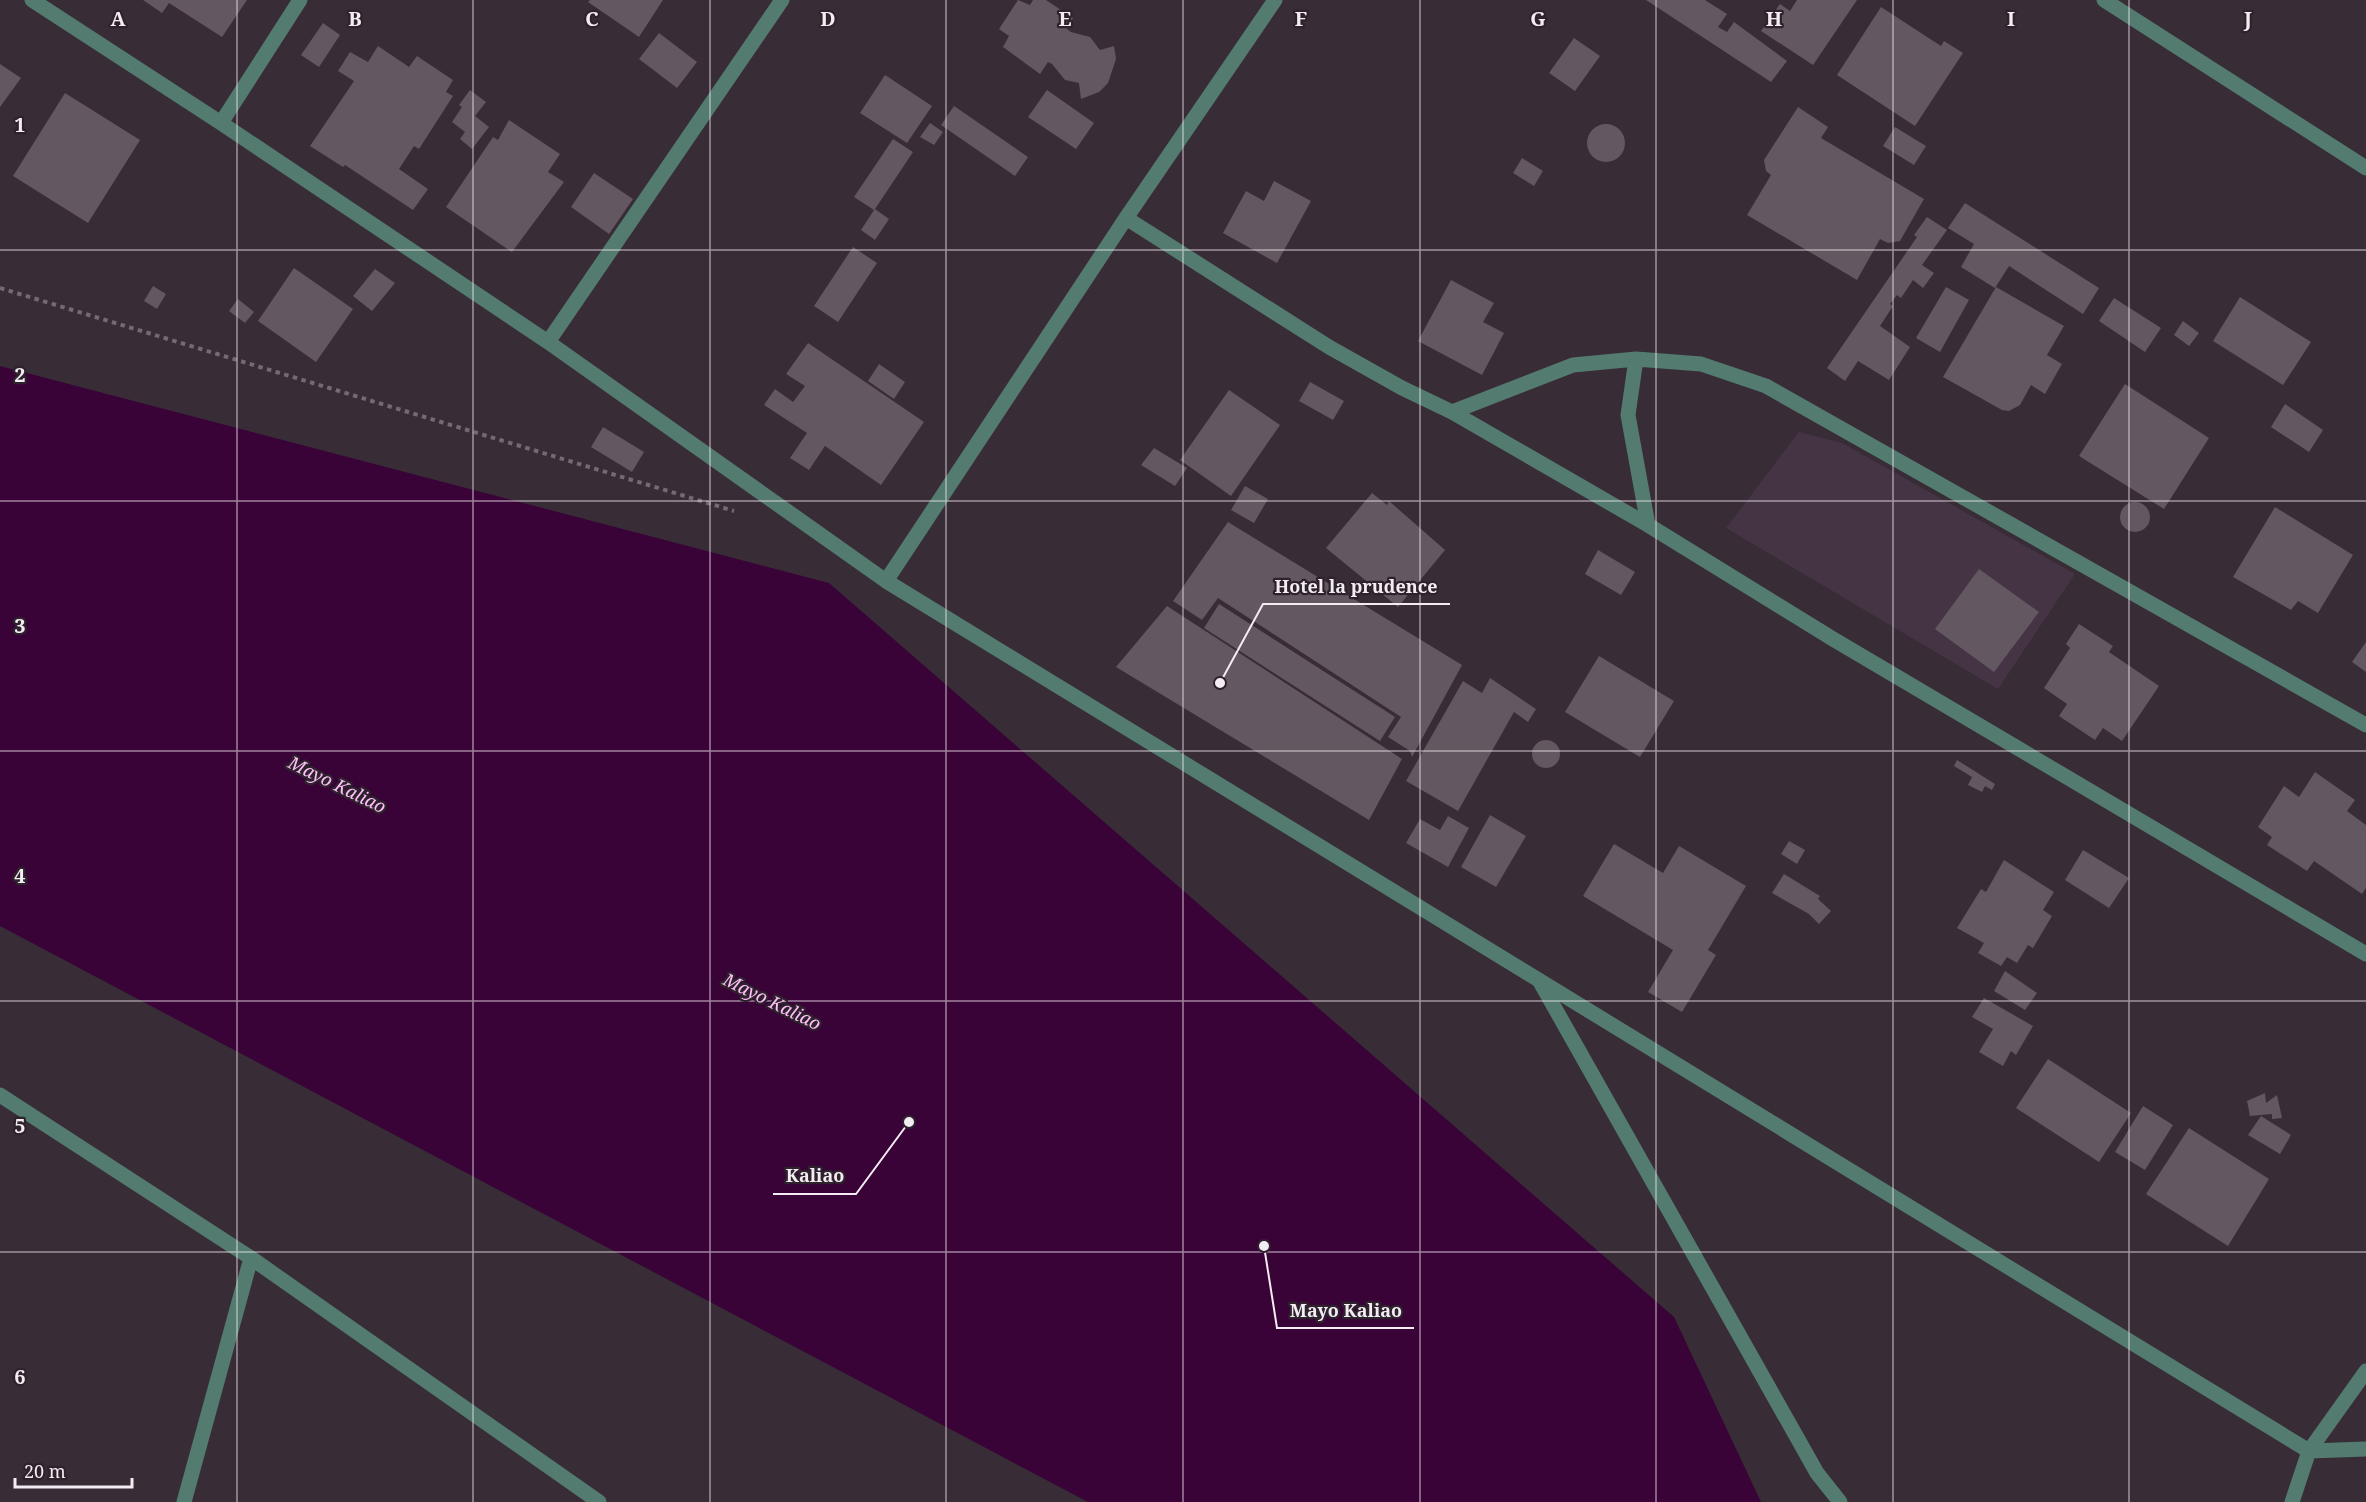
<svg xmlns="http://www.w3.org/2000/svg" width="2366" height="1502" viewBox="0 0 2366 1502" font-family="'Noto Serif',serif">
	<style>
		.built { fill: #453544 }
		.water { fill: #390338 }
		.building { fill: #635762 }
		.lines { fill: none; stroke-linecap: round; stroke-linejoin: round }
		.path { stroke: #746a73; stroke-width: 4; stroke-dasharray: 4.5 4.5; stroke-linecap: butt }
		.minor { stroke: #537b6f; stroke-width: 15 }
		.grid { fill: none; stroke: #f4ecf3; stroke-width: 1.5; stroke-opacity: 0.55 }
		.labels { text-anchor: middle; stroke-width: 4.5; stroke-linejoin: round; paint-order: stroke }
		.water-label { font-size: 18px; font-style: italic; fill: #ffbdf9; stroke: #2e232d }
		.grid-label { font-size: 20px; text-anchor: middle; font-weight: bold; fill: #f4ecf3; stroke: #2e232d; stroke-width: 4.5; stroke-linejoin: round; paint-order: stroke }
		.leader { fill: none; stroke: #f4ecf3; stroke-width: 2 }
		.callout-dot { fill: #f4ecf3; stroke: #2e232d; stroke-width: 2 }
		.callout-label { font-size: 18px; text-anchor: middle; font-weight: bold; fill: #f4ecf3; stroke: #2e232d; stroke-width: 4.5; stroke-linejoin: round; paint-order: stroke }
	</style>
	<rect width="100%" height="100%" fill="#382c37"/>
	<path class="built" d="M1799,432l43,11 233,131 -77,115 -272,-161z"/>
	<path class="water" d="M0,366l829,217 845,734 87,185h-673l-1088,-576z"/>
	<path class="building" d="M143,0h104l-25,37 -53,-34 -7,10z
		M590,0h73l-24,37 -51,-35z
		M1018,0l12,5 3,-5h13l27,18 -6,11 4,3 19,5 10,13 14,-4 2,13 -8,24 -9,9 -18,7 -2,-16 -14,-3 -13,-16 -4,-2 -8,12 -37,-27 6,-11 -10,-7z
		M1646,0h59l22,14 -9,13 9,5 7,-10 53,39 -16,21z
		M1797,0h60l-44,65 -52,-34 19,-27 10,7z
		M1881,7l60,39 3,-5 19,12 -48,73 -78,-51z
		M323,23l17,12 -21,32 -18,-12z
		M659,33l38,29 -20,26 -38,-29z
		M1574,38l26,18 -25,35 -26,-18z
		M378,46l31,21 8,-11 36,24 -7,12 7,4 -34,53 -5,-3 -15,23 29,20 -15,21 -68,-45 -2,2 -33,-21 44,-65 -16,-10 12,-19 18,10z
		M0,64l21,14 -21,29z
		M885,75l47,31 -25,37 -47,-30z
		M470,90l16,12 -11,14 14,11 -17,22 -12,-10 5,-7 -13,-10 10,-15 -3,-2z
		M1047,90l47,33 -18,26 -48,-32z
		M65,93l75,47 -52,83 -75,-47z
		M954,106l74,51 -13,19 -74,-51z
		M1798,107l30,20 -7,11 103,61 -24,42 -12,2 -8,-4 -23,41 -110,-65 24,-40 -5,-4 -2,-11z
		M509,120l51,34 -12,18 16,10 -52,70 -66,-45 47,-70 5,3z
		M930,123l13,9 -9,13 -14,-8z
		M1587 143a19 19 0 1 1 38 0a19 19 0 1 1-38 0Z
		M1895,127l31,19 -12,19 -31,-19z
		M893,139l20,13 -38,57 14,10 -14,21 -14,-10 13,-20 -20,-13z
		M1522,158l21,13 -9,15 -21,-13z
		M594,173l39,26 -24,35 -38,-27z
		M1274,181l37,20 -34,62 -54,-30 23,-42 18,10z
		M1965,203l134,85 -16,26 -74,-48 -14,22 -34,-21 13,-23 -26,-16z
		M1927,217l20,13 -25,35 12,8 -11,15 -10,-8 -12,18 -4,-3 -7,9 3,2 -13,20 30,21 -21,33 -31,-19 -13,20 -18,-13 90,-131 -3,-2z
		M853,247l24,16 -39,59 -24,-16z
		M294,268l59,41 -37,53 -58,-41z
		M375,269l20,14 -23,28 -19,-15z
		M1451,280l43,23 -11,19 21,11 -22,42 -64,-34z
		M153,286l13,8 -9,15 -13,-8z
		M1946,287l23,13 -29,52 -24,-14z
		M1996,287l68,39 -17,29 15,9 -17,30 -14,-9 -11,20 -11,6 -7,-1 -59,-33z
		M2240,297l71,45 -28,43 -70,-44z
		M2114,298l47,30 -16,24 -46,-31z
		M238,299l16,13 -9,11 -16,-12z
		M2183,321l16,12 -10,13 -15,-11z
		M808,343l116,79 -43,63 -56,-39 -16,24 -19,-12 17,-25 -43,-28 11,-16 18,13 12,-16 -19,-12z
		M879,364l26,18 -11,17 -26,-18z
		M1310,382l34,19 -11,19 -34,-19z
		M2125,384l84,54 -45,71 -85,-53z
		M1229,390l51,35 -49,71 -51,-36z
		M2285,404l38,26 -14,22 -38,-25z
		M603,427l41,25 -12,20 -41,-25z
		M1154,448l33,20 -12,18 -34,-21z
		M1245,486l23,13 -14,24 -23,-13z
		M1372,493l15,12 2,-4 56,49 -47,57 -72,-59z
		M2120 517a15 15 0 1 1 30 0a15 15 0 1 1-30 0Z
		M2275,507l78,48 -35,58 -20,-12 -7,9 -58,-33z
		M1228,522l234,143 -50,92 -2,-6 -22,-14 13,-20 -183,-119 -16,22 -29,-19z
		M1598,550l37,22 -14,23 -36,-21z
		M1979,569l60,43 -45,60 -59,-43z
		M1219,604l176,113 -15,24 -176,-113z
		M1167,606l235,153 -33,61 -253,-153z
		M2079,624l34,22 -4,6 50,34 -37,55 -19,-13 -8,12 -36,-24 8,-12 -23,-16 26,-40 -4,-4z
		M2366,642v30l-14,-10z
		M1599,656l75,45 -34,56 -75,-45z
		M1490,678l46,31 -8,13 -14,-10 -56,99 -52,-30 57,-100 19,12z
		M1532 754a14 14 0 1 1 28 0a14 14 0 1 1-28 0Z
		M1957,760l38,24 -3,6 -7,-4 -3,6 -14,-7 4,-8 -18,-11z
		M2315,772l40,28 -8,11 19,14v63l-4,6 -48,-33 -7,10 -40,-26 5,-8 -14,-10 26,-41 15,11z
		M1490,815l36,21 -30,51 -35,-20z
		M1448,816l21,12 -21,39 -42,-24 14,-24 20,11z
		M1789,841l16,9 -8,14 -16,-10z
		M1614,844l49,29 16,-27 67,40 -38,64 8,5 -34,57 -34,-20 25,-42 -90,-54z
		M2083,850l46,28 -20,30 -44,-28z
		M2004,860l50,32 -11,18 9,6 -19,32 -5,-3 -11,18 -10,-6 -6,9 -23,-13 6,-10 -27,-15 24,-39 5,3z
		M1784,874l36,22 -2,3 13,12 -12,13 -10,-10 -37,-21z
		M2005,971l32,22 -12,17 -31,-19z
		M1984,998l49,28 -17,29 -5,-4 -8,15 -24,-14 14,-23 -21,-12z
		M2048,1059l83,54 -32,49 -83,-54z
		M2265,1093l1,10 11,-8 5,23 -10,1v-5l-22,2 -3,-15z
		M2143,1106l30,19 -28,45 -30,-18z
		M2261,1116l30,19 -11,19 -32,-19z
		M2189,1128l80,51 -41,67 -82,-52z"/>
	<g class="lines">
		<path class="path" d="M0,288l734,223"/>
		<path class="minor" d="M32,0l189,123 327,219 338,239 1423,870 57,-2
			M2104,0l262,168
			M221,123l79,-123
			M1126,218l203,129 73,41 50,24 196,113 185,114 533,315
			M548,342l234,-342
			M1636,359l-8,56 20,110
			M1452,412l121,-47 63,-6 65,5 65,22 600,339
			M886,581l240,-363 149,-218
			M1539,980l278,493 23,29
			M0,1095l251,163 348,244
			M184,1502l67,-244
			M2292,1502l17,-51 57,-80"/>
	</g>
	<path class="grid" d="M237,0v1502M473,0v1502M710,0v1502M946,0v1502M1183,0v1502M1420,0v1502M1656,0v1502M1893,0v1502M2129,0v1502M0,250h2366M0,501h2366M0,751h2366M0,1001h2366M0,1252h2366"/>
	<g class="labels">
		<g class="water-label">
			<text transform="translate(337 785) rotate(26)" y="6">Mayo Kaliao</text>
			<text transform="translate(772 1002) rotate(26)" y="6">Mayo Kaliao</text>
		</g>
	</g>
	<g class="grid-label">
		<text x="118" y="26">A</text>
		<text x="355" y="26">B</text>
		<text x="592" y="26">C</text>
		<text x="828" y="26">D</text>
		<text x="1065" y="26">E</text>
		<text x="1301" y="26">F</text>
		<text x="1538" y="26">G</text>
		<text x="1774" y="26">H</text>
		<text x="2011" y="26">I</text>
		<text x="2248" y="26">J</text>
		<text x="20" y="132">1</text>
		<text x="20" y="382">2</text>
		<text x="20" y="633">3</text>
		<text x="20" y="883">4</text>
		<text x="20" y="1133">5</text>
		<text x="20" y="1384">6</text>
	</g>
	<path class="leader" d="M1220 683L1263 604H1450M909 1122L856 1194H773M1264 1246L1277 1328H1414"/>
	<g class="callout-dot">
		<circle cx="1220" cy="683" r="6"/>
		<circle cx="909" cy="1122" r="6"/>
		<circle cx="1264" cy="1246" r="6"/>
	</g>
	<g class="callout-label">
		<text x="1356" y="593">Hotel la prudence</text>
		<text x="815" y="1182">Kaliao</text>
		<text x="1346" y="1317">Mayo Kaliao</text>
	</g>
	<path d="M15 1478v9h117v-9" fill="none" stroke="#f4ecf3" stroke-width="3"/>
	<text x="24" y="1478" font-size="18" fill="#f4ecf3" stroke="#2e232d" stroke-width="4.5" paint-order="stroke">20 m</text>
</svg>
